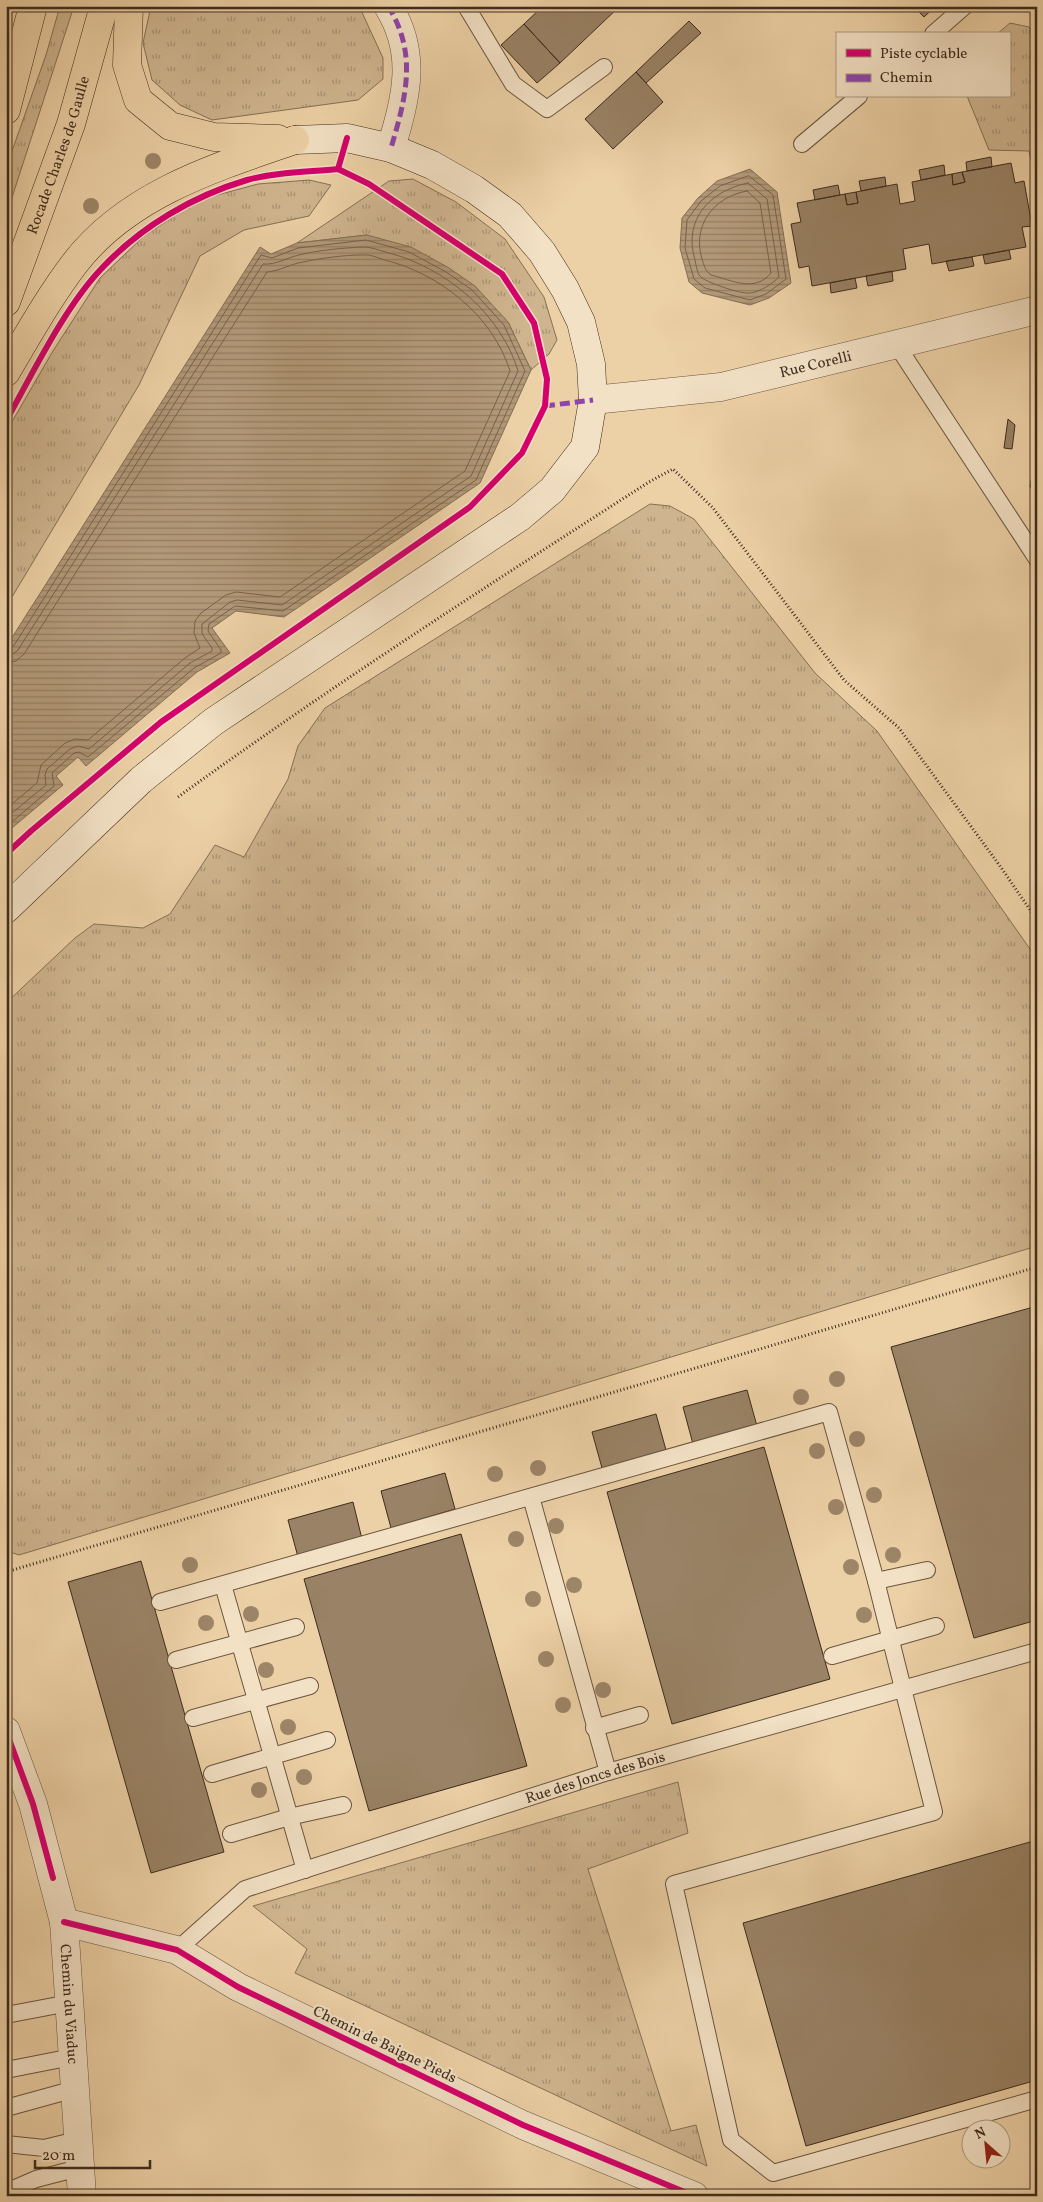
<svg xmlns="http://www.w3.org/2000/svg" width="1043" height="2202" viewBox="0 0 1043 2202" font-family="Vollkorn,serif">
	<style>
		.grass { fill: url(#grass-tufts); stroke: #867056 }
		.water { fill: url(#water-rules); stroke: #846d54 }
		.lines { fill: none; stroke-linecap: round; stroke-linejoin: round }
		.shore { stroke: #78624b; stroke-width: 1 }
		.building { fill: #998265; stroke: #3e2c1e }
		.lane-casing { stroke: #6a5540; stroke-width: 18 }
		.street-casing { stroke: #6a5540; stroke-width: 29 }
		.secondary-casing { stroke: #3e2c1e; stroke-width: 29 }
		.primary-casing { stroke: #3e2c1e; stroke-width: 29 }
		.path { stroke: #3e2c1e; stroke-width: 3; stroke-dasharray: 1 2.5; stroke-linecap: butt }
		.lane { stroke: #f3e1c5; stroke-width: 16 }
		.street { stroke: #f3e1c5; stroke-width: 28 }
		.secondary { stroke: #f3e1c5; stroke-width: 28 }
		.primary { stroke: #edd1a6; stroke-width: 28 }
		.quiet { stroke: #8e44ad; stroke-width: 5; stroke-dasharray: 10 5; stroke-linecap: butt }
		.cycleway-casing { stroke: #f3e1c5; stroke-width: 9 }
		.cycleway { stroke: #d6006c; stroke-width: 6 }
		.tree { fill: #9d8568 }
		.labels { text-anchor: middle; stroke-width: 4.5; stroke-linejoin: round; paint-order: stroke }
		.street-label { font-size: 15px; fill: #3e2c1e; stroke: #f3e1c5 }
	</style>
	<defs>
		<pattern id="grass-tufts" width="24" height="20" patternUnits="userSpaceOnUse" patternTransform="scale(1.25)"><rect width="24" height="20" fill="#cfb58f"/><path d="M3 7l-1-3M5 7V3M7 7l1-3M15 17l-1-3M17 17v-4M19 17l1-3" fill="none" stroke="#a99374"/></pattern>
		<pattern id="water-rules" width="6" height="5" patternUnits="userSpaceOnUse" patternTransform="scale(1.25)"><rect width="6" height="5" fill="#b29978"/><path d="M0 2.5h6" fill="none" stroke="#927d62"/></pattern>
	</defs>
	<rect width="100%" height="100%" fill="#edd1a6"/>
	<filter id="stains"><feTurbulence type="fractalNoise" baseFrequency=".004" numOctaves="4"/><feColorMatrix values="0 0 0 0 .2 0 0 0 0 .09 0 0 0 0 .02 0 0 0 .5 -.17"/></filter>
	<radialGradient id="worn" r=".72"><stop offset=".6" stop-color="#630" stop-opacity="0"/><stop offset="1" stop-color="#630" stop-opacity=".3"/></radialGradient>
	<path class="grass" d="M60,6h14l-68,210v-48l40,-113z
		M151,6h208l24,52v21l-25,21 -146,20 -32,-15 -28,-25 -9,-37z
		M1010,23l19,4 8,10v146l-8,-32 -40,-1 -22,-54h42v-62h-12z
		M413,179l43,23 49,37 39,58 13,43 -8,14 -18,16 -23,-48 -141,-87 -70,8 92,-62z
		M309,180l22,5 -22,31 -65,14 -44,26 -61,129 -133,222v-175l47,-81 47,-73 44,-42 55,-36 59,-16z
		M650,504l20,2 24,13 121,154 62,58 160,228v287l-1018,309 -12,-4 -1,-548 69,-65 19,-14 49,4 27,-14 45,-69 29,12 44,-78 10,-33 27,-38z
		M678,1782l10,51 -100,36 83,262 25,-6 11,41 -412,-193 12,-24 -54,-43z"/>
	<path class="water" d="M750,169l27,23 14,91 -22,15 -19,7 -48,-12 -13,-11 -9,-34 2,-30 16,-20 19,-17z
		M367,235l44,12 38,21 26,18 33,36 23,48 -51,113 -196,134 -48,-6 -24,17 18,25 -33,19 -111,94 -8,-9 -22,19 7,9 -57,48v-186l254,-400 11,7 26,-11z"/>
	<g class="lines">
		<path class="shore" d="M749,176l24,19 13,84 -20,15 -16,6 -45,-12 -11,-9 -9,-31 2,-28 14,-19 19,-15z
			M748,183l19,16 12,78c-6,6 -20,16 -30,16 -8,1 -46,-11 -50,-18 -2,-4 -3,-10 -4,-15 -12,-40 14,-69 53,-77z
			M747,191l13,12 11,70c-16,20 -40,7 -60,2 -6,-4 -7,-10 -9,-16 -10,-33 11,-62 45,-68z
			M6,649l7,-2 248,-392 11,3 26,-10 68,-8 43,12 37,20 26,18 32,35 21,46 -49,109 -193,131 -48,-5 -26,18 -1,7 13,19v3l-27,15 -106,89 -9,-5 -5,1 -22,20 2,13 -48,41
			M6,656l7,-2 5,-4 245,-386c13,1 23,-6 36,-9 20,-5 44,-7 64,-8 9,0 18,4 26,6 57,15 112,61 129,118l-47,105 -189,129 -45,-5 -7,2 -28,22v10l10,14v3l-22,12 -101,86 -11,-3 -8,3 -23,20 -2,6 1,10 -40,33
			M6,663l10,-2 8,-7 243,-382c13,-1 23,-8 36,-10 19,-4 41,-7 60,-7 7,-1 15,3 22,5 55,14 108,56 125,111l-45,100 -185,126 -44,-5 -10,3 -25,18 -6,8 -1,12 6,15 -15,10 -97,82 -13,-1 -10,4 -24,22 -4,18 -31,26"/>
	</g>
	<path class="building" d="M543,6h77l-60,57 -36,-39z
		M913,6h23l-12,11z
		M689,21l12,12 -55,50 -10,-11z
		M524,24l36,39 -23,20 -36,-38z
		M636,72l27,30 -50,47 -28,-30z
		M991,157l1,10 -25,4 -1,-9z
		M1011,163l4,20 9,-2 8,45 -10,1 4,20 -94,17 -3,-20 -26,5 3,20 -94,17 -3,-20 -10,2 -8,-44 10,-2 -4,-19 48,-9 2,11 11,-2 -2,-11 41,-8 3,20 15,-3 -3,-19 40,-8 1,11 12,-3 -3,-10z
		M944,165l1,10 -24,5 -2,-10z
		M962,172l3,10 -12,3 -1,-11z
		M885,177l1,9 -25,5 -2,-10z
		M838,185l2,10 -25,5 -2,-10z
		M856,192l2,11 -11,2 -2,-11z
		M1009,250l2,9 -26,5 -2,-9z
		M972,257l2,9 -25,5 -3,-10z
		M892,271l1,10 -25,5 -2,-10z
		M855,278l2,10 -26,5 -1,-10z
		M1008,419l7,6 -3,24 -8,-1z
		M1035,455h2v34l-7,-2z
		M1037,1306v314l-63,18 -83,-291z
		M747,1390l10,36 -64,18 -10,-37z
		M656,1414l10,36 -64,18 -10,-36z
		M764,1447l66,232 -158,45 -65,-232z
		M445,1473l10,36 -64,19 -10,-37z
		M353,1502l9,37 -64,18 -10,-37z
		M461,1534l66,232 -158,45 -65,-232z
		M141,1561l83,291 -73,21 -83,-291z
		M1037,1840v240l-231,66 -63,-223z"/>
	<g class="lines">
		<g class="lane-casing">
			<g id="lane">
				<path d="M466,6l47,78 34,25 57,-42"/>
				<path d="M933,34l32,-28"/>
				<path d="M802,144l57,-48"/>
				<path d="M896,344l141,215"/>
				<path d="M531,1497l77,275"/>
				<path d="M876,1581l51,-11"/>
				<path d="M223,1585l82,285"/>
				<path d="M160,1602l669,-190 47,169 58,231 -260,72 57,256 42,33 264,-74"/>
				<path d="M832,1656l104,-30"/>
				<path d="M176,1660l120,-33"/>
				<path d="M193,1718l117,-32"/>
				<path d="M594,1728l46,-13"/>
				<path d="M212,1774l115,-34"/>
				<path d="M231,1834l58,-17 54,-12"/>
				<path id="s1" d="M177,1950l68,-61 363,-117 429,-121"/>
				<path d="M6,2015l63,-12"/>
				<path d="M6,2070l66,-13"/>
				<path d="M6,2108l69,-19"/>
				<path d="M6,2144l38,4 33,-8"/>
				<path d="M6,2192l30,-13 43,-11"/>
			</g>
		</g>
		<g class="street-casing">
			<g id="street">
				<path d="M388,6c30,48 18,91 3,142"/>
				<path id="s2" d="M593,400l128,-13 316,-77"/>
				<path id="s3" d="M6,1731l27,73 31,118 18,274"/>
				<path d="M64,1922l113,28 61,37 285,138 171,71"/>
			</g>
		</g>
		<g class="secondary-casing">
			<path id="secondary" d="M6,909l135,-129 72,-58 307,-205 32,-27 33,-43 8,-47 -2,-36 -10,-42 -16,-33 -23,-37 -32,-37 -36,-26 -42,-24 -41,-17 -44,-10 -52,2"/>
		</g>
		<g class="primary-casing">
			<g id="primary">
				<path d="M129,6l-2,59 11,35 32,26 44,11 64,2"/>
				<path d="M6,110l27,-104"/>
				<path id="s4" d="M6,302l65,-178 33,-118"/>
				<path d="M6,372c22,-37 43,-75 69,-109 53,-69 141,-96 220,-123"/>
			</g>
		</g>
		<path class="path" d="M178,797c153,-111 312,-213 471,-315l24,-13 40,39 131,172 55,48 101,138 37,54
			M6,1572l1031,-305"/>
		<use href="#lane" class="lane"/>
		<use href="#street" class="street"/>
		<use href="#secondary" class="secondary"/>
		<use href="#primary" class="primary"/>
		<path class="quiet" d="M388,6c30,48 18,91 3,142
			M545,406l48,-6"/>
		<g class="cycleway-casing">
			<path id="cycleway" d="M6,421c27,-48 59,-115 97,-154 39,-41 90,-71 144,-87 29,-8 61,-8 91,-11l9,-31
				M6,854l25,-23 130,-109 309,-215 52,-54 23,-47 2,-27 -13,-56 -32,-49 -133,-90 -31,-15
				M6,1731l27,73 20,74
				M64,1922l113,28 61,37 285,138 171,71"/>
		</g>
		<use href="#cycleway" class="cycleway"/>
	</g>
	<g class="tree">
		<circle cx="153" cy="161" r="8"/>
		<circle cx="91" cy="206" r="8"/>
		<circle cx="837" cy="1379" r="8"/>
		<circle cx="801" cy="1397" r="8"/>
		<circle cx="857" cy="1439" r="8"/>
		<circle cx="817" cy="1451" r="8"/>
		<circle cx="538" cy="1468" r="8"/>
		<circle cx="495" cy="1474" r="8"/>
		<circle cx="874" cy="1495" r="8"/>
		<circle cx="836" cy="1507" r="8"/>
		<circle cx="556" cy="1526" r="8"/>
		<circle cx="516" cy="1539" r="8"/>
		<circle cx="893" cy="1555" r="8"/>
		<circle cx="190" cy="1565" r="8"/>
		<circle cx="851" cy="1567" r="8"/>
		<circle cx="574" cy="1585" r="8"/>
		<circle cx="533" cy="1599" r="8"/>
		<circle cx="251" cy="1614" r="8"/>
		<circle cx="864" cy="1615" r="8"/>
		<circle cx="206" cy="1623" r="8"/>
		<circle cx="546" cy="1659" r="8"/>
		<circle cx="266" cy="1670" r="8"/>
		<circle cx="603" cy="1690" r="8"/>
		<circle cx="563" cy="1705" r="8"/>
		<circle cx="288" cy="1727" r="8"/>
		<circle cx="304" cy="1777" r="8"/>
		<circle cx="259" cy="1790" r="8"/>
	</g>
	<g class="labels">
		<g class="street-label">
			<text dy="5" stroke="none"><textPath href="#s4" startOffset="156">Rocade Charles de Gaulle</textPath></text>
			<text dy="5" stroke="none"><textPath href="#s2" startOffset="226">Rue Corelli</textPath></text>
			<text dy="5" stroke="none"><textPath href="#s1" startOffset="459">Rue des Joncs des Bois</textPath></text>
			<text dy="5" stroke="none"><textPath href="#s3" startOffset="282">Chemin du Viaduc</textPath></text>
			<text transform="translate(385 2044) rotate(26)" y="5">Chemin de Baigne Pieds</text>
		</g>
	</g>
	<rect width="1043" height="2202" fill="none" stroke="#edd1a6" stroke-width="25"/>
	<rect x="8" y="8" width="1028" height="2187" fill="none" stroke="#3e2c1e" stroke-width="2.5"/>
	<rect x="12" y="12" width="1018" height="2177" fill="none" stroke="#3e2c1e"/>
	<rect x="836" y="32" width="175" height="65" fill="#f3e1c5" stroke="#ab9982"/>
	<rect x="846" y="49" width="25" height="8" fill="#d6006c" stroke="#ab9982"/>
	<text x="880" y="58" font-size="15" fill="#3e2c1e">Piste cyclable</text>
	<rect x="846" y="74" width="25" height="8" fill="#8e44ad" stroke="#ab9982"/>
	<text x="880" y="82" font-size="15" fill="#3e2c1e">Chemin</text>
	<g transform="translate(986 2144) rotate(333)"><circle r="24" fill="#f3e1c5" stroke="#ab9982"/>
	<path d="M0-4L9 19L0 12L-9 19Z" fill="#8f2418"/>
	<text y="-8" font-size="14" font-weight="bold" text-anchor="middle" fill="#3e2c1e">N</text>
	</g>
	<path d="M35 2160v8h115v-8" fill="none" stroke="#3e2c1e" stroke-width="2.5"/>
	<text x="42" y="2160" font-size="15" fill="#3e2c1e" stroke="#f3e1c5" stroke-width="4" paint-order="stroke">20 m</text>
	<rect width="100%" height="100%" filter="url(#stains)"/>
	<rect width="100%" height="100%" fill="url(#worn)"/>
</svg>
